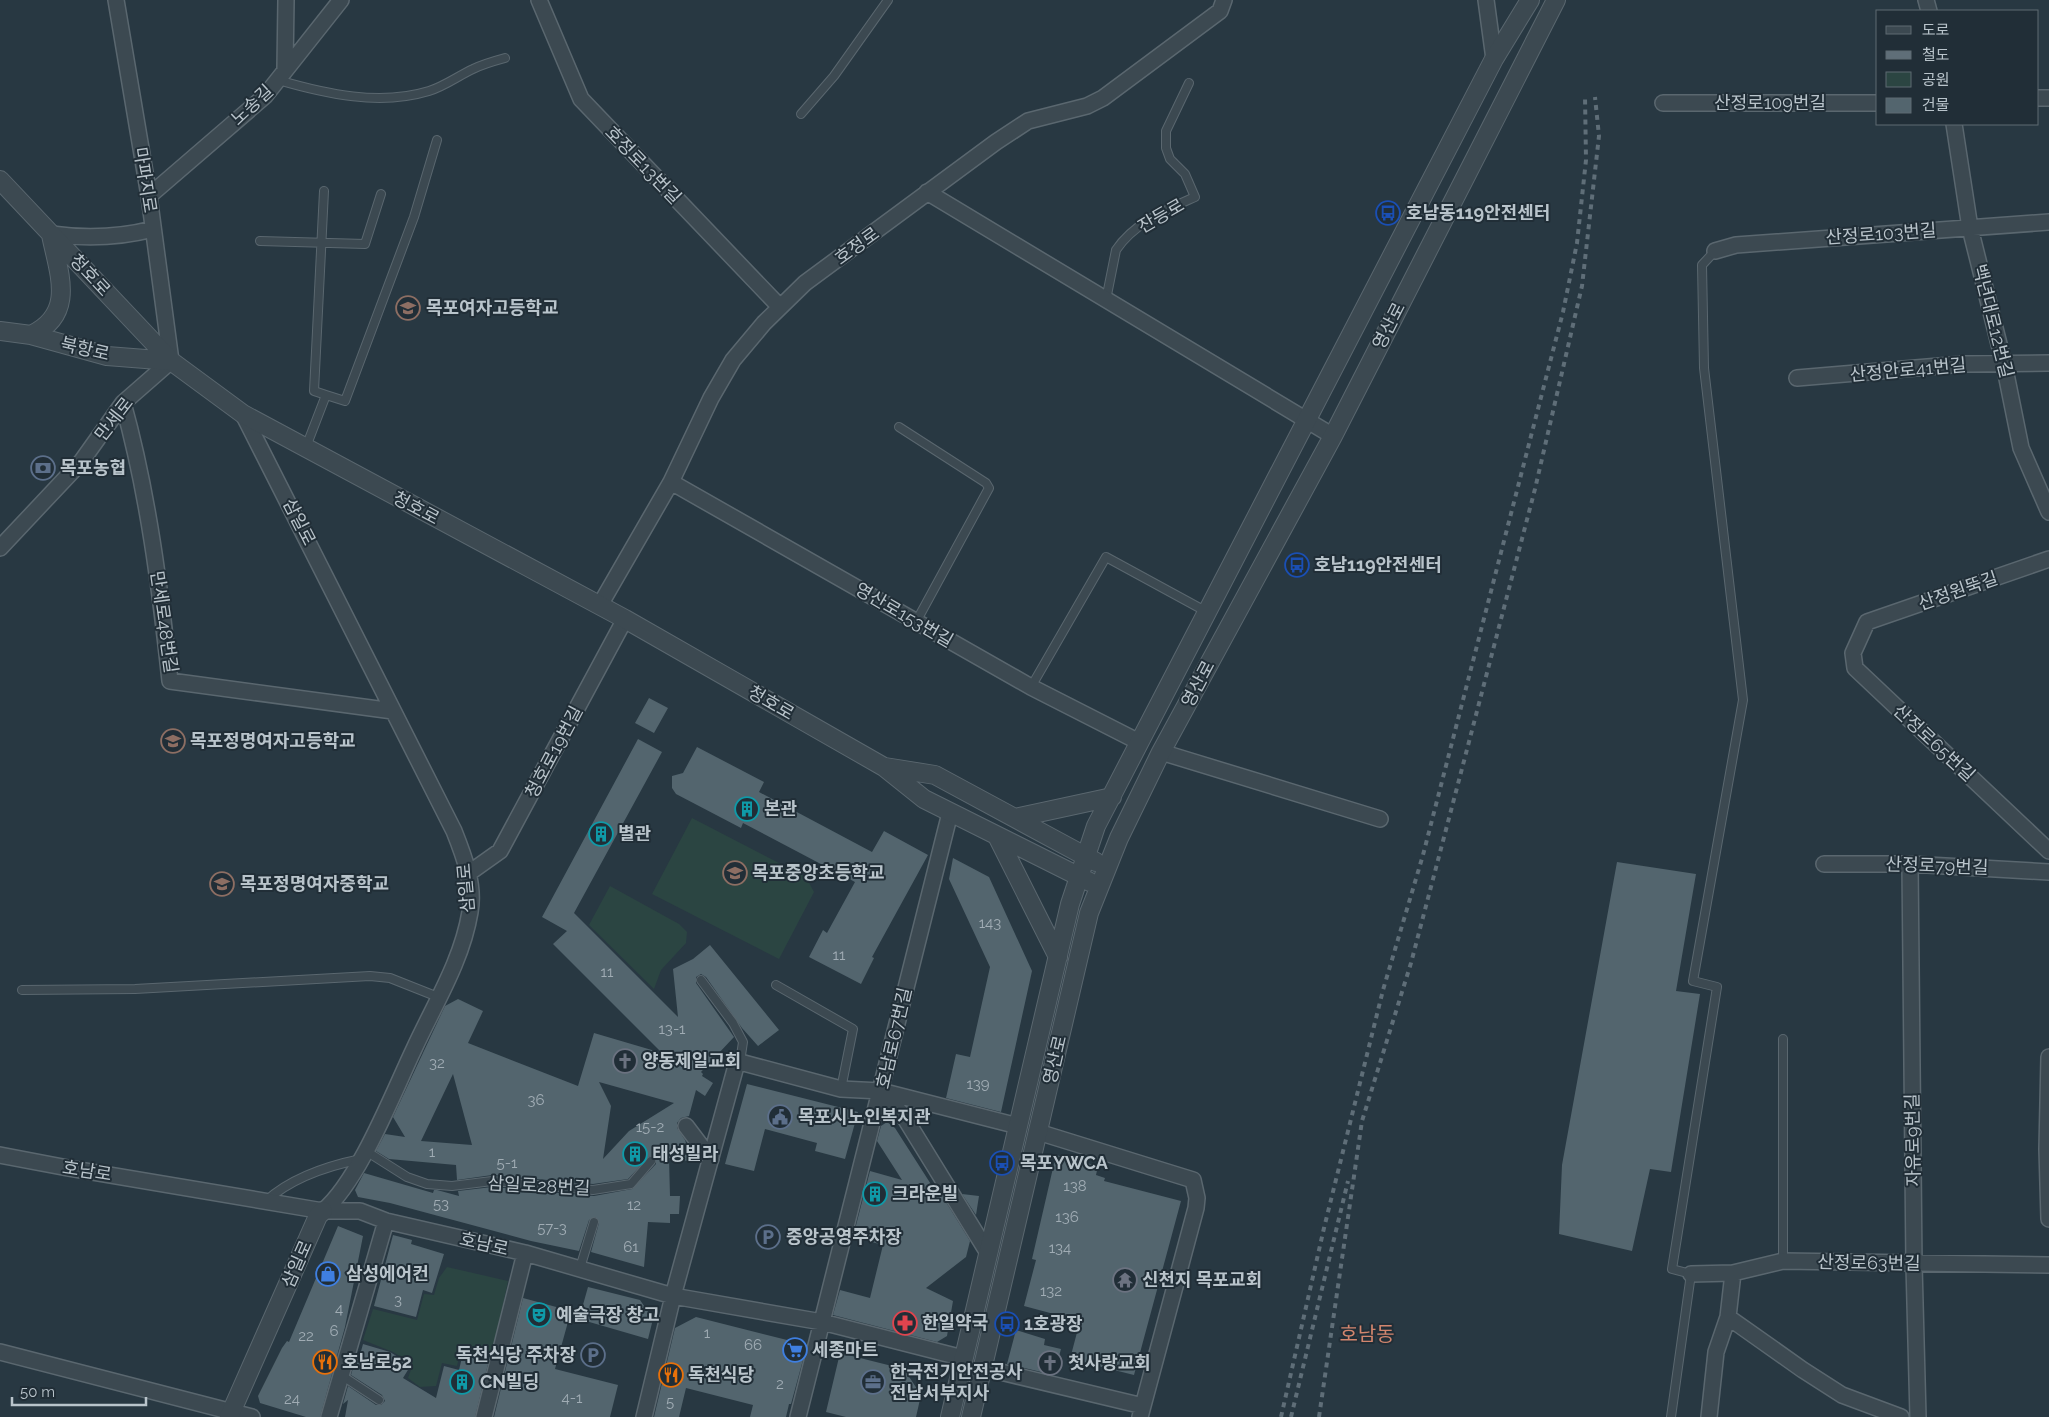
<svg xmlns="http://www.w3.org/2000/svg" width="2049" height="1417" viewBox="0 0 2049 1417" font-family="Raleway,'Noto Sans KR',sans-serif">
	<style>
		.green { fill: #2b4542 }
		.building { fill: #53656e; fill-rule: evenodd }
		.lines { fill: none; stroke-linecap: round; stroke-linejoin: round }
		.service-casing { stroke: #5a676f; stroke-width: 10 }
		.minor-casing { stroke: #5a676f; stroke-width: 18 }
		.tertiary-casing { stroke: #5a676f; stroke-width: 20 }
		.service { stroke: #3c4951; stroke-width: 8 }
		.minor { stroke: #3c4951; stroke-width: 15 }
		.tertiary { stroke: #3c4951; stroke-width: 18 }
		.rail { stroke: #5f6e78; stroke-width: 4; stroke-dasharray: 5 5; stroke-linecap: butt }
		.labels { text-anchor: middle; stroke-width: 4; stroke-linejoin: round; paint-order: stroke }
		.number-label { font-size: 15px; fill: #a0acb4 }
		.street-label { font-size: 18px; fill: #b9c4cb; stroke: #212e37 }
		.poi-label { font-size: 18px; font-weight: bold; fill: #b9c4cb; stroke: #212e37; text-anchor: start }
		.quarter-label { font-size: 20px; fill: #d2866e; stroke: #212e37 }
	</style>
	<rect width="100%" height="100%" fill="#283842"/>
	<path class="green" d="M692,818l114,59 8,15 -35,67 -127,-65z
		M610,886l69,38 8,8 -1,11 -25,27 -7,19 -65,-64z
		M447,1267l61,14 -16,76 -31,-8 -4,17 -15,-3 -6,23 -16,1 -12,-9 5,-14 -20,-12 -30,-12 10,-31 44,11 7,-26 10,1 5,-17z"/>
	<path class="building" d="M649,698l19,10 -14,25 -19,-10z
		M638,739l24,13 -88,161 104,104 -5,-48 20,-10 17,-14 69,85 -21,16 -16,-18 -36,-51 -5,-3 -5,3v6l38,54 -33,35 2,2 -1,2 11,7 -8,13 -9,-6 -7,26 -8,2 -4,5v5l8,12 4,13 -1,8 -19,-3 1,38h10l-1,18h-9v9l-22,-1 -4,45 -53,-15 8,-29 -4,-6 -6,3 -10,31 -48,-10 -141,-38 -32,-6 -3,-7 9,-17 69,20 1,-3h3l22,6 -1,-5 34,-4 102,9 38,-7 24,-25v-5l-6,-3 -22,23 -35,5 -101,-9 -35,5 -1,-15 -67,-6 -13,-8 9,-17 20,3 -12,-20 52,-111 13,-7 25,12 -15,32 110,43 16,-53 68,20 -109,-109 14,-13 -25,-14zM453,1074l19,71 -51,-4zM599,1082l75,21 -45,28 -26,28 8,-53z
		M697,747l67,35 -5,10 113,60 12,-21 44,24 -56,102 2,1 -13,26 -52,-27 14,-27 4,3 28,-51 -112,-59 -2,5 -65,-34 -4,-6v-12l11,-3z
		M953,858l36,19 43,94 -31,141 -55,-14 10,-44 14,3 20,-90 -41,-88z
		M1617,862l79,12 -20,117 24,3 -29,178 -21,-3 -18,82 -73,-17 3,-69z
		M747,1084l111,28 -13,47 -30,-8 2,-8 -52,-14 -11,42 -29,-7z
		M887,1122l8,6 39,61h4l32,52 -4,16 -40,31 27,13 -6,35 -10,6 -104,-27 7,-25 30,8 13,-53 -30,-8 17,-66 32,9 -25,-39 4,-15z
		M1056,1155l42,11 -2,9 9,3 -1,3 77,20 -47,174 -64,-16 10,-38 -56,-15 12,-46 -4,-1z
		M962,1194l17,2 -3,19z
		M338,1226l25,10 -18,91 -25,90h-14l-46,-14 -2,-7 24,-48 5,-7 2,1z
		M393,1235l19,5 -1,4 33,10 -12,39 -9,-3 -7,27 -42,-11z
		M588,1287l52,13 13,19 -5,20 -69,-20z
		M523,1298l48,13 -16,58 63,16 -8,32h-116z
		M696,1317l111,28 -16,59h-2l-3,13h-36l3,-12 -67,-17 -7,29h-25l21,-89z
		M1016,1330l29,9 -1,6 17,4 -7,26 -47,-11z
		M363,1344l27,8 21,13 -8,13 33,20 8,-32 15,4 4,-17 26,7 -14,57h-130l3,-17 -5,4 5,-18 28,19h5l4,-4 -3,-6 -31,-20 6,-21 3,1z
		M840,1353l64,16 17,26 -5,22h-70l-20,-5z"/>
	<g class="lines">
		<g class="service-casing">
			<path id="service" d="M278,80c48,14 102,26 151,11 16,-5 29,-15 44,-22 10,-5 21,-8 32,-11
				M801,114l33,-38 54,-76
				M324,191l-10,200 12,4
				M260,241l105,3 16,-50
				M1106,300l10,-50c18,-27 50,-40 79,-53l-10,-23 -15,-15 -4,-11v-17l23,-48
				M899,427l87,56 3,5 -73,134
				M306,447l20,-52 19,6 69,-184 23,-77
				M1031,687l75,-130 101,55
				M701,980l32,43 10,19 -3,20
				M776,985l77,44 -12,60
				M22,990l113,-1 235,-13 20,2 48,19
				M366,1151l41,26 20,7 25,2 40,-5 101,9 38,-6 20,-23
				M266,1201c25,-23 61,-35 95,-42
				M1783,1261v-222
				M580,1268l14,-46
				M341,1375l38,25
				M1671,1417l20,-143 -19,-5 45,-282 -24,-6 50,-281 -39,-332 -2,-103 13,-14"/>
		</g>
		<g class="minor-casing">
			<path id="minor" d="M539,0l42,99 199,208
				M1486,0l8,59
				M1926,0l3,11
				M285,69l1,-69
				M2038,98h11
				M1663,103h215
				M1954,124l16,104 34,136 17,84 28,64
				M927,192l406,244
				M149,196l116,-100 76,-96
				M51,234c36,5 67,4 102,-5
				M1715,251l21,-6 313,-23
				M1797,378l166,-14 86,-1
				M123,403c25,90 37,185 47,278l223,30
				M243,414l211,417c10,25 21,54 16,81 -8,49 -36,93 -56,137 -21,44 -55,132 -91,162
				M671,482l360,205 108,55
				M0,548l81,-86 42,-59 48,-42 -22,-165 -33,-196
				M2049,559l-182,63 -14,31 2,15 194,183
				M600,605l71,-123 40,-84 22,-38 31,-37 41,-40 191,-141 32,-21 59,-15 16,-8 117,-87 4,-11
				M1161,752l219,67
				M1824,864h86l139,8
				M1910,864l4,401 4,152
				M469,873l31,-22 125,-232
				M2049,1057l-2,92 2,70
				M881,1091l22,24 85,138
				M686,1126l25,33
				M1038,1132l155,48 4,18 -1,10 -56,209
				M0,1155l68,13 255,43h37l26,10 139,32 148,43 149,26 141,36
				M1691,1274l42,-1 50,-12 266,4
				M1728,1317l75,53 39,25 59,22
				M0,1352l252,65
				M984,1368l159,38
				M329,1417l57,-196
				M484,1417l41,-164
				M644,1417l29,-121 63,-230 4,-4 101,27 40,2 137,35
				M798,1417l152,-604
				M1709,1417l7,-65 12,-35 5,-44"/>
		</g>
		<g class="tertiary-casing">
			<path id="tertiary" d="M0,180l171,181 72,53 382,205 259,148 40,32 166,83
				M0,331l31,4 76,21 64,5
				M31,335c45,-21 28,-61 20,-100
				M885,767l50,8 161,87
				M1015,818l97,-21
				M997,836l61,121
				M229,1417l89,-201 5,-5
				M950,1417l120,-513 26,-78 398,-767 36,-59
				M971,1417l118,-504 30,-75 42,-86 172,-316 223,-436"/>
		</g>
		<use href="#service" class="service"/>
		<use href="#minor" class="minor"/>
		<use href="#tertiary" class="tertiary"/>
		<path class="rail" d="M1281,1417l43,-189 59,-238 40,-135 140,-543 14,-69 9,-83 -1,-64
			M1291,1417l57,-236
			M1319,1417l43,-296 49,-158 48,-183 76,-291 47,-203 17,-150 -4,-39"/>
	</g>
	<defs>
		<g id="bus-ring" transform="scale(1.25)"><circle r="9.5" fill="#212e37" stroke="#1a4fb4" stroke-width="1.5"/><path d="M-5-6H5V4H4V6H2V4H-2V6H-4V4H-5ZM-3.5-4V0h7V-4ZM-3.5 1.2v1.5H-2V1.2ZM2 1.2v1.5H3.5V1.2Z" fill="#1a4fb4"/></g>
		<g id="school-ring" transform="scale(1.25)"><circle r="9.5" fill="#212e37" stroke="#8d6e63" stroke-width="1.5"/><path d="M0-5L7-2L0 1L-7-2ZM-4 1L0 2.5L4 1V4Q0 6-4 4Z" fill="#8d6e63"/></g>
		<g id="bank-ring" transform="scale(1.25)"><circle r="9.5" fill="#212e37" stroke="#5c6f8a" stroke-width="1.5"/><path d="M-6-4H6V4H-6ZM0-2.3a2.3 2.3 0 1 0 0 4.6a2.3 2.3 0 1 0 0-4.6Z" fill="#5c6f8a"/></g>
		<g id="building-ring" transform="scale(1.25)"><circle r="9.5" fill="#212e37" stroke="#0f9aa8" stroke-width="1.5"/><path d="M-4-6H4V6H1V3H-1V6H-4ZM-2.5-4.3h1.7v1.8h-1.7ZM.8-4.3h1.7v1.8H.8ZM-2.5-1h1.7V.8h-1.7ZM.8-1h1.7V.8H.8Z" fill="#0f9aa8"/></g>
		<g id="church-ring" transform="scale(1.25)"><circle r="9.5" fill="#212e37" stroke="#6b7280" stroke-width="1.5"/><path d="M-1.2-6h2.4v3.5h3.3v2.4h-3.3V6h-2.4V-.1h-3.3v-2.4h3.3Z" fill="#6b7280"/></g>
		<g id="civic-ring" transform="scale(1.25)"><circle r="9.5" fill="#212e37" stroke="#5c6f8a" stroke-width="1.5"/><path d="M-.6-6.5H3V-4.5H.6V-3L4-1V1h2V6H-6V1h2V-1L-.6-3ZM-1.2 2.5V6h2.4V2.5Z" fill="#5c6f8a"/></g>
		<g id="parking-ring" transform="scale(1.25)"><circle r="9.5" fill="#212e37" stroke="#5c6f8a" stroke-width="1.5"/><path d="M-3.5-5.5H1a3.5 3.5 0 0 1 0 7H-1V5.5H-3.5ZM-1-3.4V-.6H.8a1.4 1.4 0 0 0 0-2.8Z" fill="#5c6f8a"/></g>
		<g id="shop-ring" transform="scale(1.25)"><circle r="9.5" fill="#212e37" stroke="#3f7fe0" stroke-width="1.5"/><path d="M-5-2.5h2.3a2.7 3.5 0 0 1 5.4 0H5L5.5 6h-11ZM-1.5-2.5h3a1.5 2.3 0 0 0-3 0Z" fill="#3f7fe0"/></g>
		<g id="temple-ring" transform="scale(1.25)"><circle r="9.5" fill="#212e37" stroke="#6b7280" stroke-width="1.5"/><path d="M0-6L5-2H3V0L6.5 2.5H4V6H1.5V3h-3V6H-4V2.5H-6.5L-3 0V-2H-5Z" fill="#6b7280"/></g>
		<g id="theatre-ring" transform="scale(1.25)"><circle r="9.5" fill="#212e37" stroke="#0f9aa8" stroke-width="1.5"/><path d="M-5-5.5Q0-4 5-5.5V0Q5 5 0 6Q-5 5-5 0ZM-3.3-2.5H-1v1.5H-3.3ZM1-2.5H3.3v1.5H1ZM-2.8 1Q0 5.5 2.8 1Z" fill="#0f9aa8"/></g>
		<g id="pharmacy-ring" transform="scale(1.25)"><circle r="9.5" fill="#212e37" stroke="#e0444e" stroke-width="1.5"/><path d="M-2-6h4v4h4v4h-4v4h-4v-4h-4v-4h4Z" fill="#e0444e"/></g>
		<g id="supermarket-ring" transform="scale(1.25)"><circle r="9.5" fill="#212e37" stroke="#3f7fe0" stroke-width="1.5"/><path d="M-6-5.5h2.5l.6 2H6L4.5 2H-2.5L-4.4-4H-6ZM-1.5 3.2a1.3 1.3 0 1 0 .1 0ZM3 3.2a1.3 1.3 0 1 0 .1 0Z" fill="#3f7fe0"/></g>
		<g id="restaurant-ring" transform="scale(1.25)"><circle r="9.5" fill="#212e37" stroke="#e8710a" stroke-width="1.5"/><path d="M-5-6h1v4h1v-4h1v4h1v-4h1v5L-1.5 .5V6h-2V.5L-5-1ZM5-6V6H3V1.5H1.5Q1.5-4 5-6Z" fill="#e8710a"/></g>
		<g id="office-ring" transform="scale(1.25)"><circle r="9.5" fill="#212e37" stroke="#5c6f8a" stroke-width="1.5"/><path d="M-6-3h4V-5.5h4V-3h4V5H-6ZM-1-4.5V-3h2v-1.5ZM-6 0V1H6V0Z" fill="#5c6f8a"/></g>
	</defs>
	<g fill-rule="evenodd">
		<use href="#bus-ring" x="1388" y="213"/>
		<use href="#school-ring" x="408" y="308"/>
		<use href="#bank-ring" x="43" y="468"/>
		<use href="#bus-ring" x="1297" y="565"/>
		<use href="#school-ring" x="173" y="741"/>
		<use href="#building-ring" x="747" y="809"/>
		<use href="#building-ring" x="601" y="834"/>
		<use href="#school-ring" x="735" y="873"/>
		<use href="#school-ring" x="222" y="884"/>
		<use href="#church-ring" x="625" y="1061"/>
		<use href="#civic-ring" x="780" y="1117"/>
		<use href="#building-ring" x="635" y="1154"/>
		<use href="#bus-ring" x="1002" y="1163"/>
		<use href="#building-ring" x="875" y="1194"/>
		<use href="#parking-ring" x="768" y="1237"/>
		<use href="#shop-ring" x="328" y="1274"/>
		<use href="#temple-ring" x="1125" y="1280"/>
		<use href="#theatre-ring" x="539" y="1315"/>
		<use href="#pharmacy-ring" x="905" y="1323"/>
		<use href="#bus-ring" x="1007" y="1324"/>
		<use href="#supermarket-ring" x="795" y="1350"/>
		<use href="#parking-ring" x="593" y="1355"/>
		<use href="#restaurant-ring" x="325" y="1362"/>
		<use href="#church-ring" x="1050" y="1363"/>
		<use href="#restaurant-ring" x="671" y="1375"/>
		<use href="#building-ring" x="462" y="1382"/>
		<use href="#office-ring" x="873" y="1382"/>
	</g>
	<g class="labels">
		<g class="number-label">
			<text x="990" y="928">143</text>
			<text x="839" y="960">11</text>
			<text x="607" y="977">11</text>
			<text x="672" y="1034">13-1</text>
			<text x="437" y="1068">32</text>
			<text x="978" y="1089">139</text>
			<text x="536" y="1105">36</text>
			<text x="650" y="1132">15-2</text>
			<text x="432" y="1157">1</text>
			<text x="507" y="1168">5-1</text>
			<text x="1075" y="1191">138</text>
			<text x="441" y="1209">53</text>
			<text x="634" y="1210">12</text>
			<text x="1067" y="1222">136</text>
			<text x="552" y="1233">57-3</text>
			<text x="631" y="1252">61</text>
			<text x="1060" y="1253">134</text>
			<text x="1051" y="1296">132</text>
			<text x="398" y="1305">3</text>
			<text x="339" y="1314">4</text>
			<text x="334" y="1336">6</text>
			<text x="707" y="1338">1</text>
			<text x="306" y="1341">22</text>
			<text x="753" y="1350">66</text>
			<text x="780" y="1389">2</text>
			<text x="572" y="1403">4-1</text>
			<text x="292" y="1404">24</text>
			<text x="670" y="1407">5</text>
		</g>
		<g class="street-label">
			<text x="1770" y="109">산정로109번길</text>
			<text transform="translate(252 105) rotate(-43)" y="6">노송길</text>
			<text transform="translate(643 165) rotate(46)" y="6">호정로13번길</text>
			<text transform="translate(145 180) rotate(81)" y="6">마파지로</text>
			<text transform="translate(1161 216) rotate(-30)" y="6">잔등로</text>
			<text transform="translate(1881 234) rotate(-4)" y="6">산정로103번길</text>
			<text transform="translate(857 246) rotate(-36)" y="6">호정로</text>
			<text transform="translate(90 275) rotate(47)" y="6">청호로</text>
			<text transform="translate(1993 321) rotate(76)" y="6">백년대로12번길</text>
			<text transform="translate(1389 326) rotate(-63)" y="6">영산로</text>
			<text transform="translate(85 349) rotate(13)" y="6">북항로</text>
			<text transform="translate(1908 370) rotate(-5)" y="6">산정안로41번길</text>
			<text transform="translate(114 419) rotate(-52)" y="6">만세로</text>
			<text transform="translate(416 508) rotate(28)" y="6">청호로</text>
			<text transform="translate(299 522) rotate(63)" y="6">삼일로</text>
			<text transform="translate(1958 591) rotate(-19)" y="6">산정원뚝길</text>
			<text transform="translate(904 615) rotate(30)" y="6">영산로153번길</text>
			<text transform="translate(164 622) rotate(82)" y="6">만세로48번길</text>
			<text transform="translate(1198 684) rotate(-62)" y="6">영산로</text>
			<text transform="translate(771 703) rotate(30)" y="6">청호로</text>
			<text transform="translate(1934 743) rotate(43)" y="6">산정로65번길</text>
			<text transform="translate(554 752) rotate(-62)" y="6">청호로19번길</text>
			<text transform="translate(1937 866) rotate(2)" y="6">산정로79번길</text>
			<text transform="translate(466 888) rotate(-95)" y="6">삼일로</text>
			<text transform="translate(894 1038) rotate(-77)" y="6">호남로67번길</text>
			<text transform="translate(1055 1060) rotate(-77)" y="6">영산로</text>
			<text transform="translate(1913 1140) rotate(-91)" y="6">자유로9번길</text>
			<text transform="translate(87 1171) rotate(9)" y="6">호남로</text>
			<text transform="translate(539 1186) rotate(3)" y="6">삼일로28번길</text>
			<text transform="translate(484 1244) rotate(13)" y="6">호남로</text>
			<text transform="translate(1869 1263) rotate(1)" y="6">산정로63번길</text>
			<text transform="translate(297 1264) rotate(-66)" y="6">삼일로</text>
		</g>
		<g class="poi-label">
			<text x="1406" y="219">호남동119안전센터</text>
			<text x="426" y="314">목포여자고등학교</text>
			<text x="60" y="474">목포농협</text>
			<text x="1314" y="571">호남119안전센터</text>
			<text x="190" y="747">목포정명여자고등학교</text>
			<text x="764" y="815">본관</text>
			<text x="618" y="840">별관</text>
			<text x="752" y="879">목포중앙초등학교</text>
			<text x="240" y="890">목포정명여자중학교</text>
			<text x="642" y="1067">양동제일교회</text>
			<text x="798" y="1123">목포시노인복지관</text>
			<text x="652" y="1160">태성빌라</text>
			<text x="1020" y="1169">목포YWCA</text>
			<text x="892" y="1200">크라운빌</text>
			<text x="786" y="1243">중앙공영주차장</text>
			<text x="346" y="1280">삼성에어컨</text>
			<text x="1142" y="1286">신천지 목포교회</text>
			<text x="556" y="1321">예술극장 창고</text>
			<text x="922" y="1329">한일약국</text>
			<text x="1024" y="1330">1호광장</text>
			<text x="812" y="1356">세종마트</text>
			<text x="576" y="1361" text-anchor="end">독천식당 주차장</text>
			<text x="342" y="1368">호남로52</text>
			<text x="1068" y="1369">첫사랑교회</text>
			<text x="890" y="1378">한국전기안전공사<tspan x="890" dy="21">전남서부지사</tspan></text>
			<text x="688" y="1381">독천식당</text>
			<text x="480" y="1388">CN빌딩</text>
		</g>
		<g class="quarter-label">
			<text x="1367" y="1341">호남동</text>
		</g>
	</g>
	<rect x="1876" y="10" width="162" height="115" fill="#212e37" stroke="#5e6a72"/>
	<rect x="1886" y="26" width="25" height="8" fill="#3c4951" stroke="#5e6a72"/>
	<text x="1922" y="35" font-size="15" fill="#b9c4cb">도로</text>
	<rect x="1886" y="51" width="25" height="8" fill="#5f6e78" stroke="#5e6a72"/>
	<text x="1922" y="60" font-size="15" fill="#b9c4cb">철도</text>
	<rect x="1886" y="72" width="25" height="15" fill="#2b4542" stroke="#5e6a72"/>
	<text x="1922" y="85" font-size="15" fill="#b9c4cb">공원</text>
	<rect x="1886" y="98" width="25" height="15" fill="#53656e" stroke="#5e6a72"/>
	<text x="1922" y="110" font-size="15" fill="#b9c4cb">건물</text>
	<path d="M12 1397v8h134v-8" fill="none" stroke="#b9c4cb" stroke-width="2.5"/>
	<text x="20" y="1397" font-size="15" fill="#b9c4cb" stroke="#212e37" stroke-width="4" paint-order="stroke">50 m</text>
</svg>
